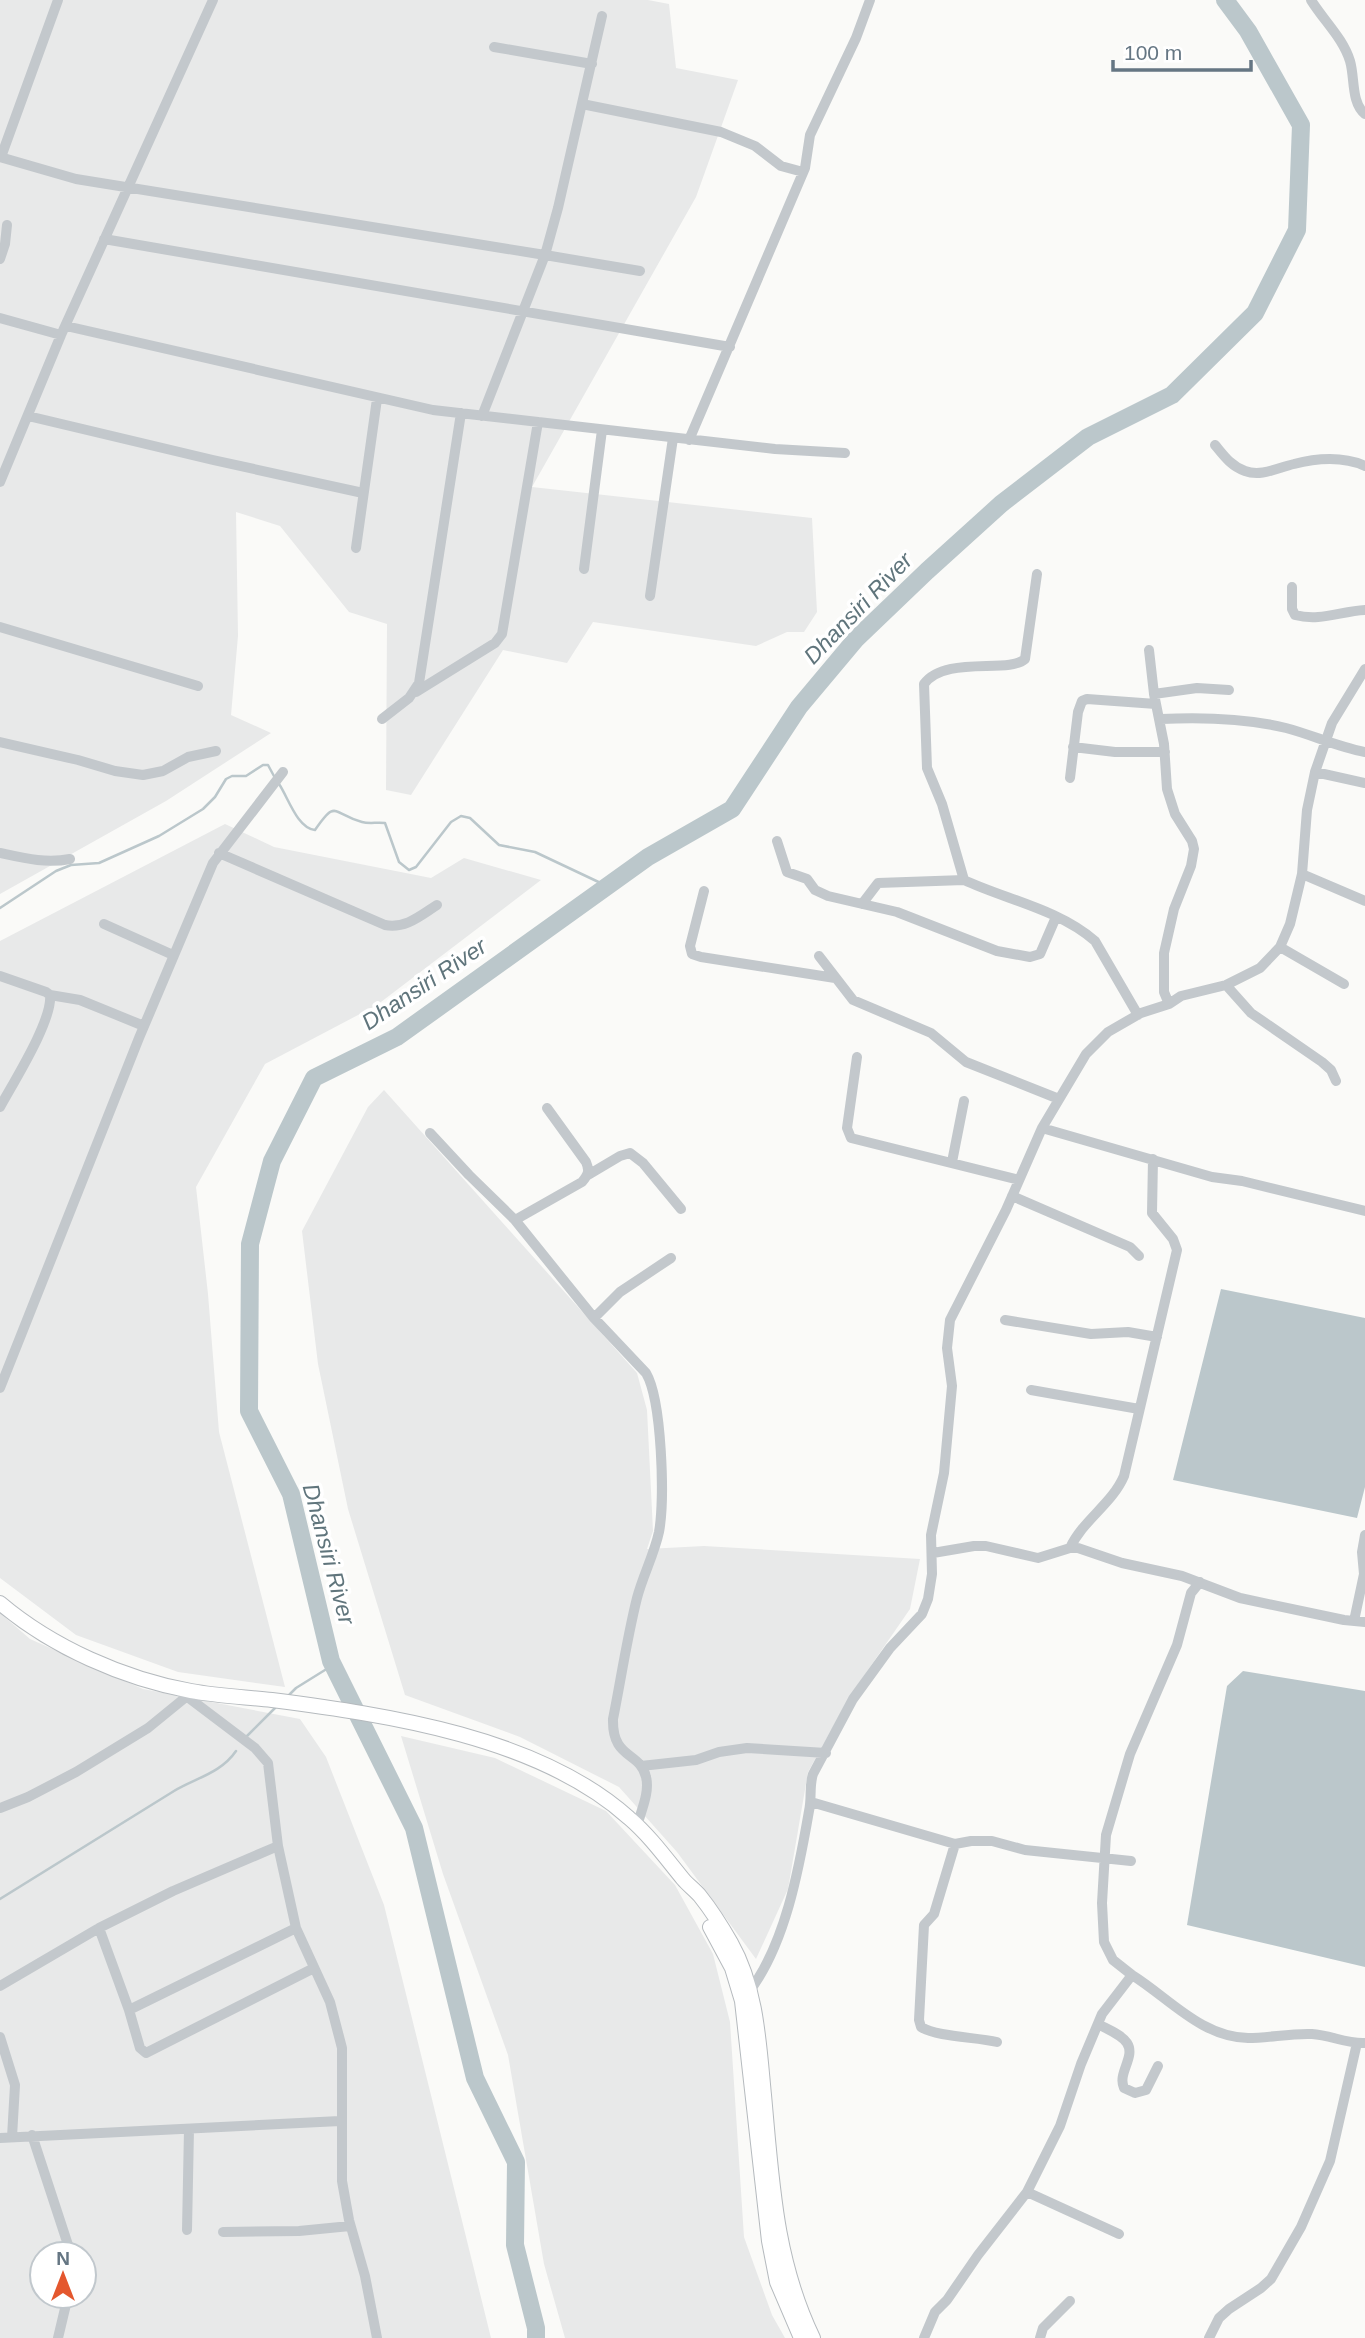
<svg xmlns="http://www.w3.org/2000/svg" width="1365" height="2338" font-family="Helvetica,sans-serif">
<rect width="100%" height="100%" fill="#fafaf8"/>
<path fill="#e8e9e9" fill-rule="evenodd" d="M0,0h648l21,4 7,64 62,12 -42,117 -164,290 280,31 5,94 -13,20h-17l-31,14 -163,-24 -26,41 -64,-13 -92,145 -25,-5 1,-166 -38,-12 -69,-86 -44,-14 2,124 -7,79 40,18 -105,68 -166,93z
M225,824l49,23 157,31 33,-20 77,22 -164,125 -112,59 -69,123 12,107 11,138 66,255 -107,-15 -102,-37 -76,-57v-637z
M384,1090l253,283 10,37 6,121 -6,18 57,-3 216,13 -10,50 -60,87 -42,76 -20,117 -32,70 -79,-107 -58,-65 -99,-50 -115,-42 -57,-186 -30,-145 -16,-133 66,-124z
M0,1613l30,26 113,50 157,30 26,38 58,148 107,433h-491zM42,2254h42v42h-42z
M401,1736l94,22 111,53 69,74 38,69 17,68 14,215 28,78 13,23h-220l-21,-74 -36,-209 -65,-181z"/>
<path fill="#bbc7cb" d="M1221,1289l144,29v169l-8,31 -184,-38z
M1243,1671l122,20v276l-178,-42 40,-239z"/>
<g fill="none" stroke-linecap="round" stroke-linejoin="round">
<path stroke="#bbc7cb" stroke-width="2.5" d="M279,784c9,13 18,44 36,46 22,-32 17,-16 47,-8 7,2 15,0 23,1l14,39 10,8 7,-3 35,-45 10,-6 9,2 29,27 36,7 72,34
M0,908l56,-37 15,-6 28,-2 60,-27 44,-27 12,-12 11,-18 6,-3h14l17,-11h5l7,13
M286,1698l10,-10 37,-23
M246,1737l30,-30
M0,1899c58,-36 116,-72 174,-108 22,-13 47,-18 62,-40"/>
<path stroke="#bbc7cb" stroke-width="18" d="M536,2338v-10l-21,-83 1,-83 -41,-84 -61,-250 -83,-167 -40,-167 -42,-83 1,-167 22,-83 42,-83 83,-41 251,-180 84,-48 67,-102 57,-68 71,-68 74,-67 87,-67 84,-42 83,-82 42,-83 4,-105 -53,-94 -23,-31"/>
<defs>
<path id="major" d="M0,1603c52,44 124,76 191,88 27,5 54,6 81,9 116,15 267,37 357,118 21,18 36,39 54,61 5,6 12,11 17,17 12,15 22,31 31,47 26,46 28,101 33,152 8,86 11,164 49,243
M710,1927l22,41 10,33 27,240 8,41 24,56"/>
</defs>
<use href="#major" stroke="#b5babe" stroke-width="16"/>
<path stroke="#c3c8cc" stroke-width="10" d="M1311,0c13,21 32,38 39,61 5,17 1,42 15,53
M602,16l-44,192 -13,47 95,16
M494,47l98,17
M582,104l139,28 34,14 26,20 22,6
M0,157l76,22 469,76 -63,161
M1,157l57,-157
M104,239l626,108
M0,259l5,-15 2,-19
M0,318l61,17
M66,326l367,84 342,39 70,4
M28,416l185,44 150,33
M689,440l116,-272 5,-33 46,-97 14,-38
M1215,445c9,11 16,21 30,26 16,6 32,-3 49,-7 22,-6 50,-8 71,2
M0,482l61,-147 152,-335
M356,548l21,-149
M584,569l18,-139
M1037,574l-12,85c-16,15 -80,-4 -101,25l3,84 15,36 22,76c43,20 94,29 131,61l43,74
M1292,587v22l3,6c25,7 46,-4 70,-5
M650,596l23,-158
M0,627l198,59
M1149,650l5,44 10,50 3,45 8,25 17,27 2,8 -3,17 -17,43 -10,44v39l5,12
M416,692l79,-49 7,-9 36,-212
M1154,694l43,-6 32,2
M382,719l27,-21 10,-15 42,-270
M1161,719c42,-2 84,-1 125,9 27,7 51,19 79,24
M0,742l78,18 37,11 28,4 20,-4 25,-14 28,-6
M1073,747l42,5h50
M1315,772l50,11
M1070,778l8,-66 4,-11 5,-2 69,5
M777,841l10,31 20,7 8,11 13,6 69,16 100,39 33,6 10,-3 16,-37
M0,853c23,5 46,11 70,6
M219,853l166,72c21,4 36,-10 52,-20
M1302,874l63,27
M704,891l-14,55 2,8 9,3 134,21
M862,904l16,-21 86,-3
M104,924l69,31
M1280,947l64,37
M819,956l34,44 78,33 35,29 93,37
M0,976l46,16 4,3c3,25 -37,88 -50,112
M1226,985l25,28 71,49 9,8 5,11
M50,995l30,5 64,26
M857,1057l-10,71 4,10 168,42
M1042,1128l170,49 30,4 123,30
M430,1133l39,42 46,45 79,98 52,55c16,27 19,127 13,159 -5,23 -16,43 -22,66 -10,40 -16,81 -24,121 -1,41 27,32 33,58 4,15 -5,34 -9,49
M952,1162l12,-61
M588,1175l32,-19 10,-3 13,10 38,46
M1012,1196l118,51 9,9
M515,1220l67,-38c6,-7 8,-11 4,-20l-39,-54
M594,1318l26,-26 51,-34
M1005,1320l86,14 37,-2 29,5
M0,1388l139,-350 74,-175 70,-91
M1031,1390l108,19
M1070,1548c13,-28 42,-44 54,-72l53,-226 -4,-11 -21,-26 1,-54
M933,1553l41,-7h12l52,12 32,-10h8l44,15 60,13 58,22 104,22 21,2
M1354,1621l10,-47 -2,-22 3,-17
M177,1689l78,59 13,15 10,83 18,82 34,74 12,46v133l7,39 16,56 12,62
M641,1766l55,-6 23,-8 28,-4 79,5
M811,1802l144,42 16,-3h21l33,9 106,11
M0,1808l28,-11 48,-25 72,-44 38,-31
M955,1844l-21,70 -10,11 -5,95 2,7c16,10 55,10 76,15
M99,1928l30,82 11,38 6,5 168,-85
M1132,1975l-19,-15 -9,-18 -2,-39 4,-68 24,-81 47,-109 14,-52 9,-11
M0,1986l99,-58 74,-37 105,-45
M748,1993c37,-47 51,-124 61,-182 3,-13 0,-25 4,-37l40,-75 37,-51 32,-34 6,-15 4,-25 -1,-39 13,-62 8,-87 -5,-38 3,-28 56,-110 36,-82 44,-74 22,-22 33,-19 28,-9 12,-8 45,-11 34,-17 20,-21 10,-23 12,-50 5,-64 8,-38 17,-49 33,-54
M129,2010l167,-82
M1098,2024c9,5 24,11 29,19 9,14 -10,30 -3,45l11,5 11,-3 12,-24
M0,2037l15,48 -3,52
M32,2135l39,119
M0,2138l340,-17
M1027,2192l92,42
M187,2230l2,-101
M223,2232l76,-1 51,-5
M58,2338l10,-42
M924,2338l11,-26 12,-12 31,-45 49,-63 33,-66 21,-62 21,-50 30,-39c37,23 69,62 116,63 21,0 43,-5 64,-4 18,1 35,10 53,9
M1040,2338l3,-10 27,-27
M1209,2338l10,-20 10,-9 32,-21 10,-9 30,-52 29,-66 27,-118"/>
<use href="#major" stroke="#fff" stroke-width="14"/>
</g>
<g text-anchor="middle" stroke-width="7" stroke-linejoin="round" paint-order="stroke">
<g font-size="23" font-style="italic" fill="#60757c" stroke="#fff">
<text transform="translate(858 608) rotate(-46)" y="8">Dhansiri River</text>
<text transform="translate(424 984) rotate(-34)" y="8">Dhansiri River</text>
<text transform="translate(329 1554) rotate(75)" y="8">Dhansiri River</text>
</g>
</g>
<g transform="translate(63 2275)"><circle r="33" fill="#ffffff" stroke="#c1c8cd" stroke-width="2"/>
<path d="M0-5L12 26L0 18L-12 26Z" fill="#e4572e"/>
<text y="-10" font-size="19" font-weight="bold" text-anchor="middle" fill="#657683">N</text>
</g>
<path d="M1113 60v10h138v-10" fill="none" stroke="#657683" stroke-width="3.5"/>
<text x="1124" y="60" font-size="21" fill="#657683" stroke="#ffffff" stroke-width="5" paint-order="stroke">100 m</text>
</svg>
